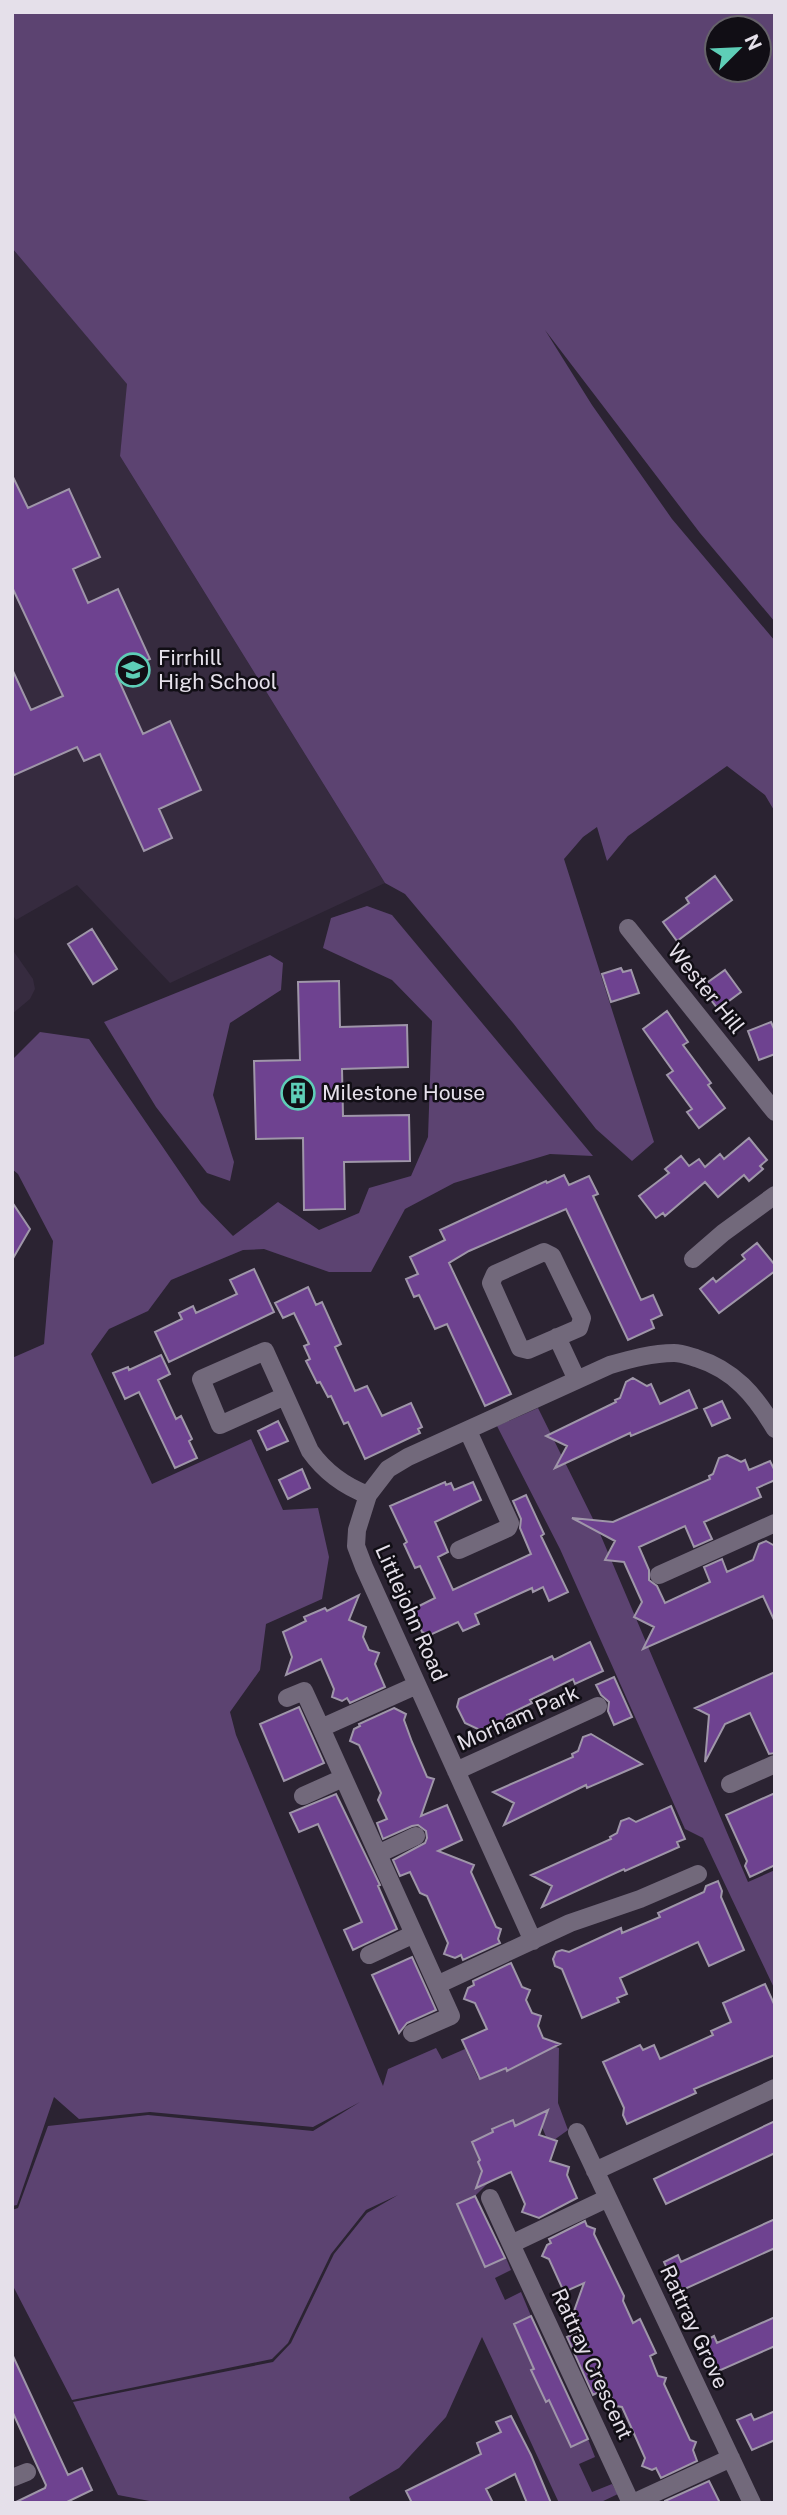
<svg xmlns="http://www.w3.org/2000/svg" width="787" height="2515" font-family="'Public Sans',sans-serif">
<rect width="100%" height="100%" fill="#2b2332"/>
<path fill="#362b3f" d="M12,248l116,136 -8,72 265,427 -215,100 -93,-98 -61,35 -4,-6z
M12,949l21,30 2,10 -5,10 -18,15z"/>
<path fill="#5c4371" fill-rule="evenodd" d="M12,12h763v610l-75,-89 -155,-203 47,75 80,114 103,122v171l-10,-17 -38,-29 -99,70 -21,25 -10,-34 -14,10 -19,22 90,283 -22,19 -36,-32 -83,-106 -108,-129 -20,-11 -265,-427 7,-72 -115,-136zM717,28h42v42h-42z
M367,906l25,9 201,241 -43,-2 -96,29 -49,26 -34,63h-42l-65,-23 -21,1 -72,30 -23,31 -39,18 -18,25 61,130 99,-45 32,71 35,-2 11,49 -7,42 -56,25 -6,46 -30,42 6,23 147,351 5,-17 48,-21 6,11 23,-10 13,29 27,-12 3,5 20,-10 -1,-5 23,-11 9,3 -1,55 10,27 -14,10 -7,-1 -5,-12 2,-5 -3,-4 -5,-2 -19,13 -5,-9 -20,9 2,6 -16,27 4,9 -2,5 2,5 6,2 -13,13 -18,8 28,63 21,-9 5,12 -16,8 10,22 16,-8 10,24 -17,9 20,43 -3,2 16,31 2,-1 22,47 17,-8 7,18 -16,7 13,28 20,-8 6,10 -19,9h-40l-77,-166 -36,80 -47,51 -50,29 2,6h-191l-42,-8 -45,-93 200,-40 18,-19 43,-89 33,-41 31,-18 -32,15 -35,44 -43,89 -16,16 -200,41 -60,-116v-74l6,-2 30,-82 100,-11 165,16 47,-29 -47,25 -163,-15 -71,7 -25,-22 -37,108 -5,1v-848l32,-14 9,-103 -35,-67 -6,-5v-109l28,-28 49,7 112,164 32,33 45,-34 41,28 40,-17 10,-25 42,-12 17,-39 4,-116 -40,-41 -69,-32 8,-30z
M270,955l13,8 -2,27 -51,33 -17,72 21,67 -4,19 -23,-8 -51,-66 -52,-85z
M538,1408l60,121 150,353 27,-12v120l-72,-152 -18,-9 -125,-280 -63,-123z"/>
<path fill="#6e4290" stroke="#9f96a9" stroke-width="2" d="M12,475l16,33 41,-19 31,68 -27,12 15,34 30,-14 32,70 -34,15 27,60 27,-13 31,69 -42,19 13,29 -28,13 -44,-97 -16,7 -7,-14 -65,29v-107l19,41 32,-14 -51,-109z
M715,876l17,24 -55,41 -14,-19 26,-19 -3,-5z
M92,929l25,40 -24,15 -25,-40z
M621,968l2,4 8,-2 8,23 -28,9 -9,-28z
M725,970l16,22 -23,17 -17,-22z
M339,981l1,46 67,-2 1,42 -66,2 1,47 66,-1 1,46 -66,1 1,47 -41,1 -1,-72 -47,1 -2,-78 46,-1 -2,-78z
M667,1011l21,31 -5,3 28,38 -3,2 17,23 -26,20 -12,-16 5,-3 -25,-34 6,-4 -30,-42z
M771,1022l4,9v23l-16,6 -11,-29z
M749,1138l18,22 -7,6 3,3 -14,12 -5,-6 -26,22 -13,-15 -40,34 -2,-3 -7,5 -17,-22 30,-23 -4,-4 16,-13 8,10 10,-7 6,8 15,-13 4,5z
M564,1175l5,10 20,-9 9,18 -5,2 48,104 12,-5 9,20 -11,5 3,8 -26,12 -62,-131 -97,42 -20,12 62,131 -26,12 -38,-82 -12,5 -16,-34 -5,2 -8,-18 12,-5 -8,-17 35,-17 -5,-10 106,-49 1,2z
M12,1202l18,27 -18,31z
M757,1243l18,22v6l-56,42 -19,-24 13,-11 3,4 29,-23 -3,-4z
M254,1269l20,43 -105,50 -14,-30 27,-13 -3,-6 14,-7 3,7 41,-19 -7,-14z
M308,1287l8,18 6,-3 19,42 -6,3 20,44 12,-5 15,30 29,-13 11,24 -4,2 2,4 -55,26 -17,-37 -4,2 -13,-28 -3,1 -8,-15 -3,1 -11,-22 4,-2 -6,-13 5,-2 -15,-31 -11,5 -8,-15z
M161,1355l9,19 -12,6 18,39 5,-3 11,23 -3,2 8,17 -22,10 -36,-76 -14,7 -12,-26 15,-6 1,3z
M633,1378l14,8 4,-2 9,20 29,-14 8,18 -66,28 -1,-3 -75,35 12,-22 -21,-10 70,-34 -1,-2 5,-2 6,-16z
M722,1401l8,17 -18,8 -8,-17z
M278,1421l10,20 -21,9 -9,-19z
M727,1455l14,7 4,-2 4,10 21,-9 5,10v9l-18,8 4,9 -57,25 8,17 -18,8 -9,-21 -46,21 10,23v10l8,6 8,17 45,-21 -6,-15 18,-8 5,13 26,-12 6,-16 7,-3 9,5v76l-12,-26 -120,53 11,-22 -20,-10 8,-15 -18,-40 -19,-2 10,-19 -43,-23 41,4 97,-43 -1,-3 4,-2 6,-16z
M302,1469l8,19 -22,11 -9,-19z
M445,1482l1,3 5,-2 3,7 19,-8 8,18 -46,22 13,30 -10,5 15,33 78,-36 -11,-26 1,-9 -8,-18 13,-6 18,39 -3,2 27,56 -19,9 -6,-14 -10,5 -1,-4 -57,26 4,10 -16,7 -5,-9 -28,13 -8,-3 -7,-17 2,-8 18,-9 -15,-32 -5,2 -11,-24 3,-2 -17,-36z
M359,1595l-10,25 17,7 -3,10 6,13 10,3 -4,11 10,23 -35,16 -3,-5 -5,3 -10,-4 2,-8 -13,-30 -35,16 6,-18 -9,-25 23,-11 -2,-4 21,-9 2,3z
M590,1642l13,29 -28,13 -2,-5 -43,21 2,3 -25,12 2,4 -27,12 -17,-8 -8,-16 2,-8 93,-43 2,4z
M775,1672v81l-6,1 -19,-41 -25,11 -20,38 4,-47 -14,-7z
M614,1677l18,40 -18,8 -6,-14 1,-9 -8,-7 -5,-10z
M299,1707l25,56 -40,18 -24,-57z
M394,1708l12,6 -2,6 8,22 15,35 7,2 -13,37 26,-11 15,35 -24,11 36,14 -3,7 25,55 5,2 -3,10 2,4 -37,17 -2,-5 -6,3 -11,-4 4,-11 -21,-47 -7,-3 -10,-21 -10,4 -7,-16 32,-17 2,-5 -1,-7 -8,-6 -6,1 -29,13 -6,-16 10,-4 -9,-19 3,-7 -22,-48 -9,-4 4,-12 6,-3 -1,-2z
M591,1734l51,30 -55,24 -1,-3 -82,40 10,-22 -21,-11 80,-35 -1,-3 6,-3 5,-14z
M775,1793v72l-25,12 -5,-11 2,-5 -21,-46z
M336,1794l44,91 -2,1 19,43 -44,21 -9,-20 18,-8 -44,-98 -19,8 -9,-19z
M671,1806l14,33 -8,3 2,5 -54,24 -1,-2 -82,38 10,-21 -21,-11 80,-36 -1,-2 7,-4 4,-12 8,-3 7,4z
M718,1881l4,10 -1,6 23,53 -35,16 -11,-24 -78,36 7,16 -10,4 2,4 -37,16 -20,-49 -7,-3 -2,-7 3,-7 6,-2 7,2 52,-24 1,5 38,-16 -2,-4 46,-21 2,-6z
M412,1957l24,53 -29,13 -8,10 -27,-58z
M511,1963l11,24 8,3 -4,10 6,13 9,3 -3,10 5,12 17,6 -53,27 -1,-3 -26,11 -18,-39 25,-11 -12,-26 -11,-4 4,-11 6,-3 -1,-4z
M765,1984l10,22v49l-81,34 2,4 -69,31 -4,-9 1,-7 -21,-46 37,-17 3,5 11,-5 6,14 53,-24 -2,-4 20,-9 -8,-19z
M548,2110l-9,25 18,6 -7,20 19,6 -2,8 10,23 -38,20 -17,-6 3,-8 -14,-32 -35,16 6,-17 -4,-9 2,-2 -8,-18 21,-10 -1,-3 21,-9 2,6z
M775,2121v32l-109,51 -12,-25z
M475,2196l30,62 -20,9 -28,-63z
M775,2219v29l-97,44 -14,-30 14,-7 3,7z
M585,2221l2,5 8,3 -1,5 30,62 -1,5 10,22 7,-4 16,34 -6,3 8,20 8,2 -2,6 26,56 6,2 -3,8 4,11 -36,17 -5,-10 -4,2 -10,-4 3,-8 -23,-51 -6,-1 -9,-18 -14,7 -26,-58 13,-6 -7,-17 11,-31 -20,9 -15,-33 -7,-3 5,-11 4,-2 -2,-4z
M531,2316l57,123 -17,8 -22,-47 -3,2 -15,-32 3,-1 -20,-45z
M775,2317v29l-61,27 -13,-30 13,-7 3,7z
M12,2354l56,121 14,-7 10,22 -27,13h-51l31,-15 1,-3 -34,-74z
M775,2411v29l-23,10 -15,-30 14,-6 3,6z
M511,2416l20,39 20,48h-24l-12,-29 -29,15 7,14h-81l-6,-12 75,-37 -4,-11 24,-11 -5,-10z
M709,2481l11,22h-55v-2z"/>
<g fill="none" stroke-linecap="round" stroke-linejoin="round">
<path stroke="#72697b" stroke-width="18" d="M628,928l147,184
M544,1252l8,4 30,62 -3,10 -51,22 -8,-2 -29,-65 4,-9z
M693,1259l30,-26 52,-38
M557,1337l20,43
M285,1396l-65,29 -19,-46 64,-28 45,100c15,21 34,35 58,44
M459,1550l49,-22 2,-5 -42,-92
M659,1575l116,-52
M417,1685l-96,43 116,257 133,-62 70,-24 58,-25
M287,1698l17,-7 17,37
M456,1771l142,-65
M730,1784l45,-20
M303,1796l40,-18
M378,1854l38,-18
M533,1941l-169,-374 -8,-21 1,-16 11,-35 20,-26 20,-12 202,-92c21,-6 42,-12 64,-12 8,0 15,3 22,5 38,12 59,37 79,71
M369,1955l45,-21
M412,2033l39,-17 -14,-31
M577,2132l175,371
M595,2171l180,-83
M490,2198l21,46
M608,2198l-97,46 120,259
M12,2478l15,-6
M633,2503l98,-45"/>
</g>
<defs>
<symbol id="school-ring" viewBox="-11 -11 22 22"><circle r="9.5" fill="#110e15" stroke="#5eceb7" stroke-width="1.5"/><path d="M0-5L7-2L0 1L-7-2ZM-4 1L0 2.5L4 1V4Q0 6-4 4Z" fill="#5eceb7"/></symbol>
<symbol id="building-ring" viewBox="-11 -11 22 22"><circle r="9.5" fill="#110e15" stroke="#5eceb7" stroke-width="1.5"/><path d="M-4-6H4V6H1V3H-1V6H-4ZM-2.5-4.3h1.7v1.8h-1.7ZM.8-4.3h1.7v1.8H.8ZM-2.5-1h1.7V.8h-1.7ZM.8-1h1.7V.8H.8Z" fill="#5eceb7"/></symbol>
</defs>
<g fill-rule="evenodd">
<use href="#school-ring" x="114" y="651" width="38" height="38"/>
<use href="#building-ring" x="279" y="1074" width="38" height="38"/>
</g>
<g text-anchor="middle" stroke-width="5" stroke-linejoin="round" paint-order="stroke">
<g font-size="21" fill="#e5e0ea" stroke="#110e15" text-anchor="start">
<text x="158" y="665">Firrhill<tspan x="158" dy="24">High School</tspan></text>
<text x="322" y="1100">Milestone House</text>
</g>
<g font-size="21" fill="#e5e0ea" stroke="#110e15">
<text transform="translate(706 989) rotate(51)" y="7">Wester Hill</text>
<text transform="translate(411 1613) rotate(66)" y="7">Littlejohn Road</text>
<text transform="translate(518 1718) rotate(-24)" y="7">Morham Park</text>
<text transform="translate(694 2327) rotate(65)" y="7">Rattray Grove</text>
<text transform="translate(592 2364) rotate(65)" y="7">Rattray Crescent</text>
</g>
</g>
<rect width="787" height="2515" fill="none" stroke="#e5e0ea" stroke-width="28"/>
<g transform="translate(738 49) rotate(66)"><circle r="33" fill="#110e15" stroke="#66626a" stroke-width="2"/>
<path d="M0-5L12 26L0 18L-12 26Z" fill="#5eceb7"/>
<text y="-10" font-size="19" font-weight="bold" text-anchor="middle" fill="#e5e0ea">N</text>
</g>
</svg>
